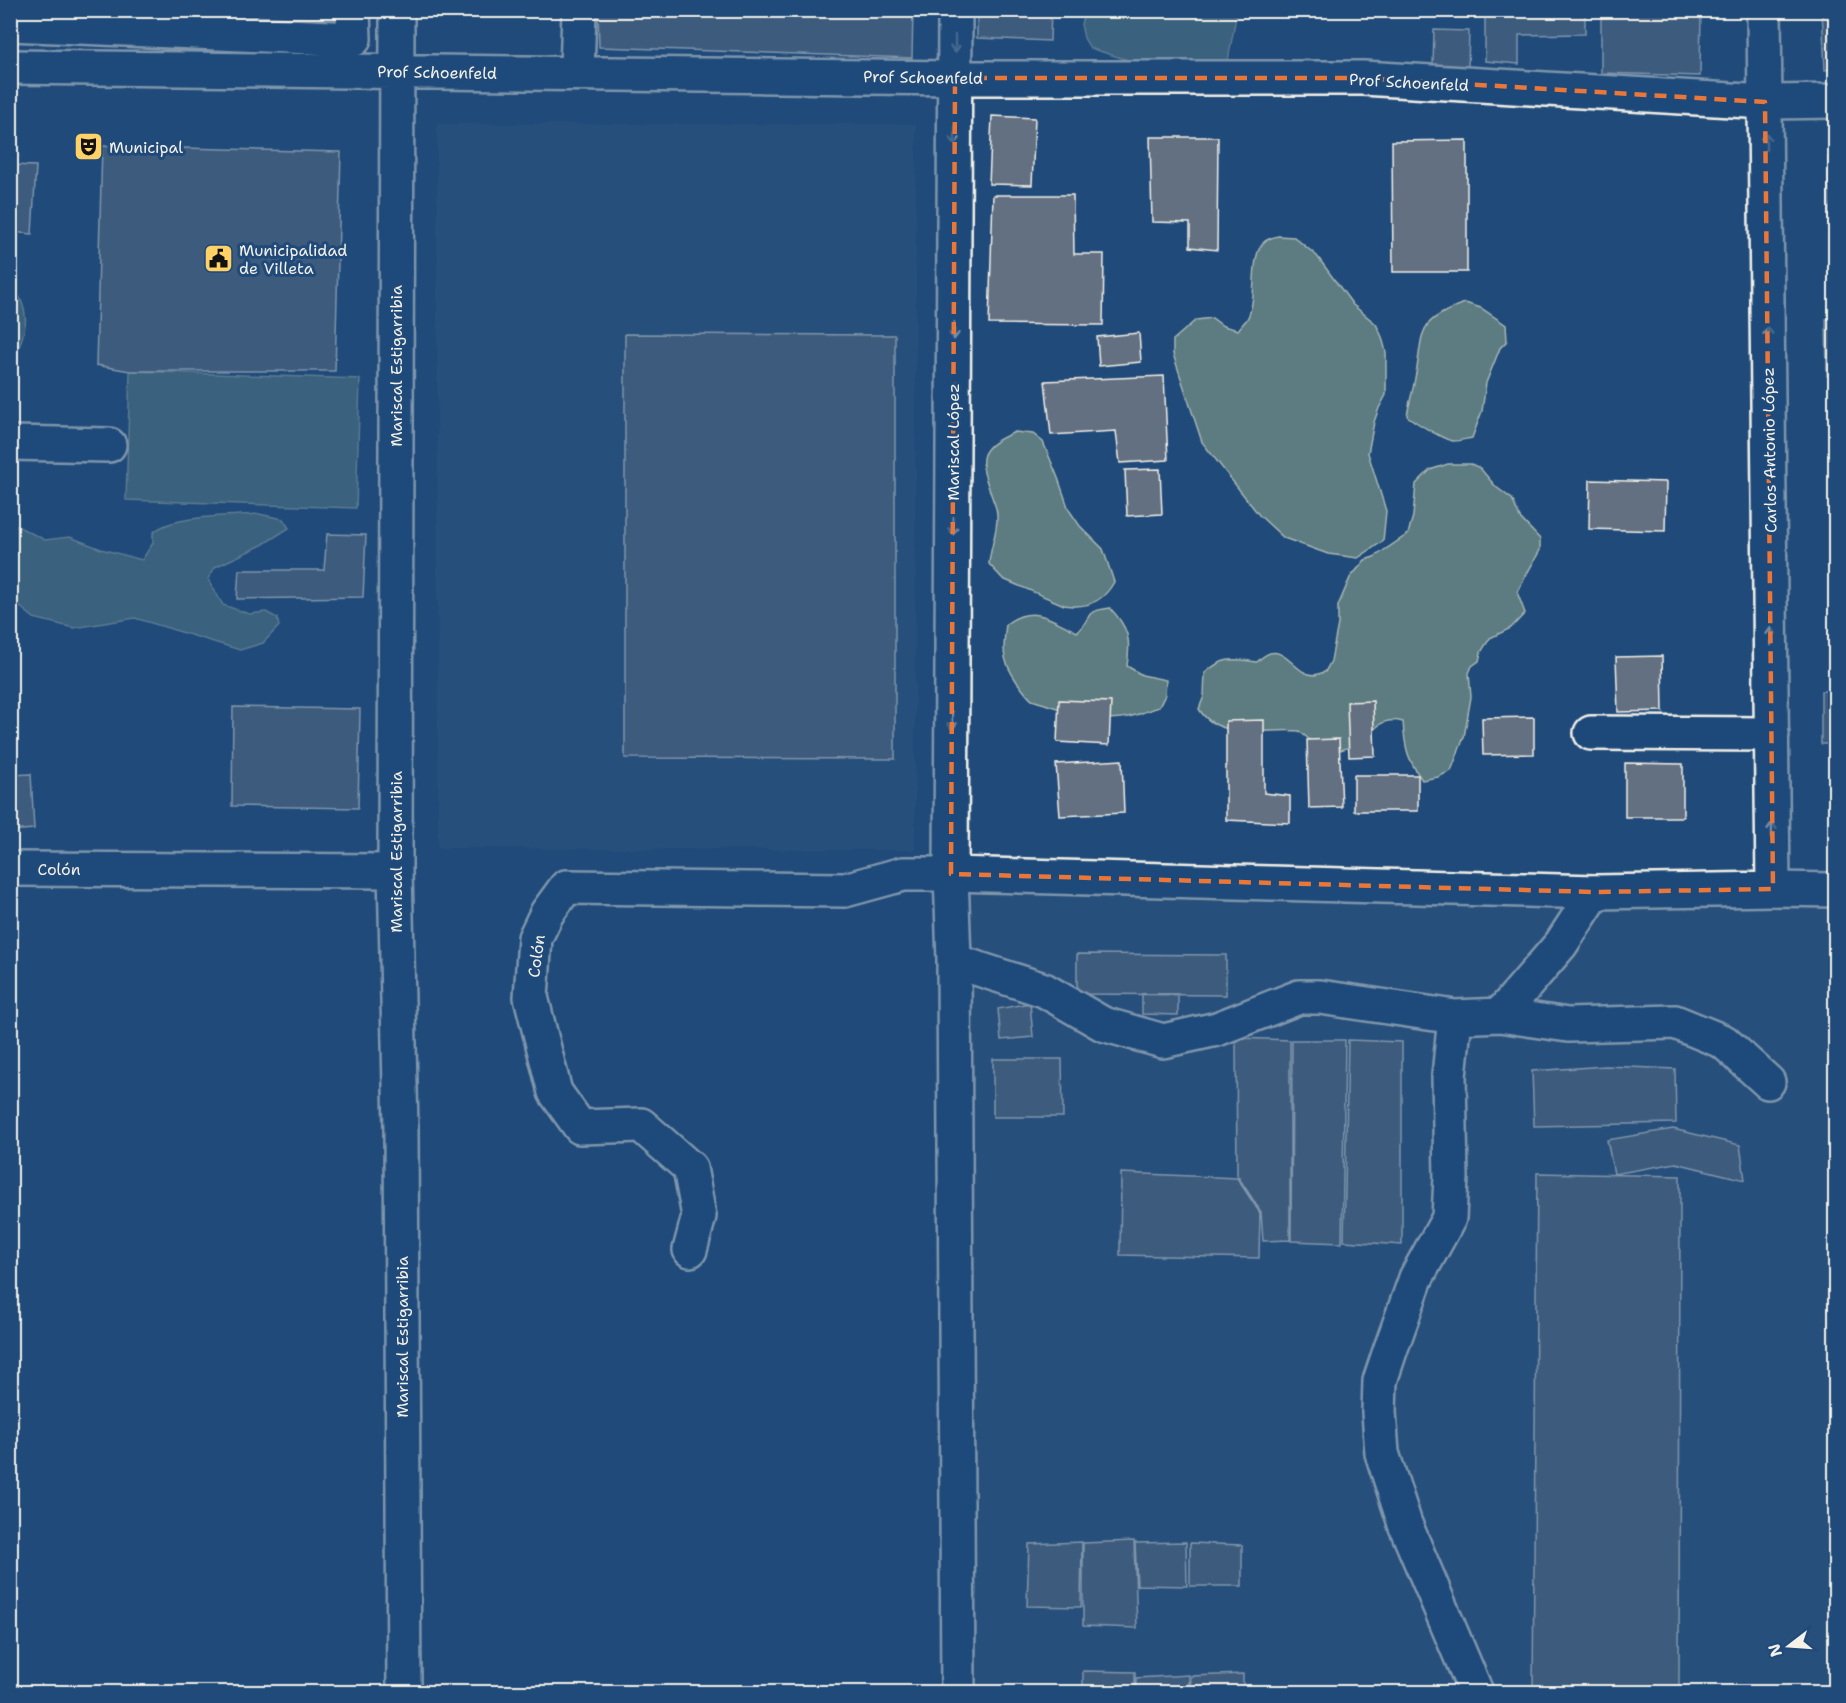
<svg xmlns="http://www.w3.org/2000/svg" width="1846" height="1703" font-family="'Shantell Sans',sans-serif">
<rect width="100%" height="100%" fill="#1f4a7a"/>
<filter id="ink" filterUnits="userSpaceOnUse"><feTurbulence type="fractalNoise" baseFrequency=".0167" numOctaves="2"/><feDisplacementMap in="SourceGraphic" scale="12" xChannelSelector="R" yChannelSelector="G"/><feConvolveMatrix kernelMatrix="1 2 1 2 8 2 1 2 1" color-interpolation-filters="sRGB"/></filter>
<g filter="url(#ink)">
<path fill="#33557c" d="M437,124h479l-1,726 -477,-2z
M953,876l882,22v794h-876z"/>
<path fill="#5c7c81" stroke="#a8b6b4" stroke-width="1.5" d="M1159,10l78,1 -10,55 -84,4 -12,-9 -41,-13 -6,-10 -3,-14 4,-13h39l3,2z
M1278,236l16,1 23,19 36,49 23,19 6,13 4,15v43l-7,13 -5,14 -6,31 18,58 -3,30 -25,17 -30,-4 -44,-16 -25,-23 -57,-73 -29,-88v-14l23,-20 16,-2 11,8 15,4c3,-4 6,-7 9,-11 12,-21 1,-64 18,-78 3,-2 9,-4 13,-5z
M10,287l4,1c18,26 12,42 1,70l-4,2z
M1465,303l16,5 25,17 1,16 -7,7 -14,35 -4,28 -10,27c-6,1 -13,3 -19,3 -9,-1 -38,-19 -46,-25 2,-13 6,-25 8,-38 10,-47 -2,-55 50,-75z
M130,371l230,8 -4,129 -230,-8z
M1015,432l18,2 10,8 15,36 11,32 11,16 23,23 11,33c-11,20 -27,27 -50,23l-61,-26 -14,-15c1,-17 9,-32 8,-49 0,-7 -3,-12 -5,-18 -13,-37 -18,-48 23,-65z
M1448,464h23l9,4 16,19 16,12 8,19 20,21v11l-23,42 8,21 -14,15 -21,10 -9,14 -2,9 -7,5 -3,7 2,24 -7,40 -13,34 -13,6 -16,3c-15,-22 -17,-32 -19,-58 -27,-7 -28,13 -48,23 -9,4 -19,6 -28,9l-28,-23c-31,-3 -80,11 -100,-22l5,-13 1,-23c19,-17 28,-14 52,-11 26,-28 35,14 58,13 3,-1 6,-2 10,-3l6,-11 7,-37v-18l12,-28 15,-18 9,-3 34,-23 5,-18 3,-32 14,-14z
M259,514l24,5 6,9 -27,17 -47,22 -7,12 15,26 26,9 17,-2 11,6 2,8 -16,17 -23,7 -105,-32 -61,10 -40,-10 -15,-12 -8,-1v-82l34,17 25,-3 31,12 41,11 11,-17v-10c16,-18 81,-17 106,-19z
M1110,608c19,20 21,32 17,58l15,9 24,5 -1,15 -6,12c-11,3 -21,8 -31,10 -32,7 -66,-8 -96,-17 -6,-5 -10,-12 -15,-18 -16,-24 -14,-31 -11,-58 27,-20 45,-5 71,8 18,-16 3,-20 33,-24z"/>
<path fill="#636f82" stroke="#f4f1e8" stroke-width="1.5" d="M598,10h315l-1,48 -313,-11z
M977,10h74l-1,31 -73,-3z
M1485,10h100v24l-66,1v29l-34,-3z
M1601,10h100l-1,66 -99,-3z
M1822,10h14v59l-11,1z
M1434,30l35,1 -1,36 -35,-2z
M992,116l43,2 -3,67 -43,-1z
M1150,137h68l-1,113 -27,-3v-24l-38,-1z
M1467,140v132h-74l-1,-131z
M102,146l239,6 -6,219h-205l-34,-6z
M1828,157h8v60h-7z
M10,165l26,1 -4,68 -22,-2z
M993,195h80l1,59h30l-1,71 -114,-1z
M1826,319h10v57h-9z
M1139,333l2,29 -42,4 -2,-29z
M625,334l270,1v424l-270,-1z
M1164,376l4,84 -48,3 -4,-32 -65,4 -6,-54z
M1160,469l2,45 -35,2 -2,-46z
M1590,480l76,2 -1,49 -76,-2z
M327,534l39,1 -3,62 -126,2 2,-29h85z
M1662,656l1,55 -45,1 -2,-55z
M1821,691h15v53h-15z
M1059,700l52,2 -2,43 -52,-3z
M1373,701l2,55 -26,1 -2,-55z
M233,707l127,2 -2,99 -126,-2z
M1534,717v37l-51,1 -1,-37z
M1264,720v73l26,3v27l-64,-3v-99z
M1339,739l3,68 -33,1 -2,-68z
M1122,760l2,53 -64,3 -4,-52z
M1625,763l58,1v53h-58z
M31,774l3,55 -24,2v-56z
M1354,775h64v36h-64z
M1077,954l149,1v40l-149,-1z
M1142,994h36v21l-36,-1z
M1030,1003l3,34 -32,3 -3,-31z
M1236,1038l54,2v200l-27,1 -2,-29 -24,-37z
M1292,1040h53l-3,203 -51,-2z
M1348,1040l54,2v203l-58,-4z
M993,1059h69l1,58h-70z
M1606,1066l69,3 1,54 -142,3 -2,-55z
M1673,1129l67,16 5,35 -69,-17 -62,11 -7,-34z
M1121,1173l116,5 23,35 -1,45 -139,-3z
M1537,1173l143,3 -1,516h-146z
M1134,1541l3,87 -54,-2v-83z
M1082,1542l-1,65 -54,-1 2,-62z
M1186,1542l1,44 -50,-1 -2,-42z
M1190,1543l52,2v41h-52z
M1083,1671l52,1v20h-52z
M1243,1674v18h-53l1,-16z
M1189,1675v17h-53v-14z"/>
<g fill="none" stroke-linecap="round" stroke-linejoin="round">
<defs>
<path id="minor" d="M397,10l-2,861 6,258 3,563
M10,24l344,15 -1,-29
M10,67l945,11h408l402,24 71,-1
M577,73l2,-63
M10,443l99,2
M1591,733l181,1
M10,869l385,2
M1773,889l63,1
M954,961l90,29 59,34 60,17 54,-12 82,-32h21l135,20 45,-2 68,10 107,-3 49,20 44,40
M1500,1015l61,-71 34,-52
M1455,1017l-6,59 2,101 -2,41 -33,60 -26,73 -10,30 -1,31 3,41 23,71 71,168
M690,1250l9,-34 -9,-48 -49,-43 -61,2 -25,-35 -24,-95 4,-59 12,-25 19,-26 279,3 58,-16h48l3,87 4,731"/>
<path id="major" d="M955,10l-4,864 644,18 178,-3 -9,-879"/>
</defs>
<use href="#minor" stroke="#f4f1e8" stroke-width="38"/>
<use href="#major" stroke="#f4f1e8" stroke-width="38"/>
<use href="#minor" stroke="#1f4a7a" stroke-width="33"/>
<use href="#major" stroke="#1f4a7a" stroke-width="33"/>
</g>
<defs><path id="oneway-shaft" d="M-6 0H5M1.5-3L5.5 0L1.5 3" fill="none" stroke-width="1.6" stroke-linecap="round" stroke-linejoin="round" transform="scale(1.5)"/></defs>
<g stroke="#748da6">
<use href="#oneway-shaft" transform="translate(955 44) rotate(90)"/>
<use href="#oneway-shaft" transform="translate(955 136) rotate(90)"/>
<use href="#oneway-shaft" transform="translate(1766 141) rotate(-91)"/>
<use href="#oneway-shaft" transform="translate(954 331) rotate(90)"/>
<use href="#oneway-shaft" transform="translate(1768 336) rotate(-91)"/>
<use href="#oneway-shaft" transform="translate(953 526) rotate(90)"/>
<use href="#oneway-shaft" transform="translate(1771 636) rotate(-91)"/>
<use href="#oneway-shaft" transform="translate(952 721) rotate(90)"/>
<use href="#oneway-shaft" transform="translate(1772 831) rotate(-90)"/>
</g>
</g>
<path d="M0 0H1846V1703H0ZM955,78h408l402,24 8,787 -178,3 -644,-18z" fill="#1f4a7a" fill-opacity=".55" fill-rule="evenodd"/>
<path fill="none" stroke="#ea7738" stroke-width="4.5" stroke-dasharray="12 8" stroke-linejoin="round" d="M955,78h408l402,24 8,787 -178,3 -644,-18z"/>
<defs>
<symbol id="theatre-square" viewBox="-11 -11 22 22"><rect x="-9" y="-9" width="18" height="18" rx="4" fill="#ffd166" stroke="#1f4a7a"/><path d="M-5-5.5Q0-4 5-5.5V0Q5 5 0 6Q-5 5-5 0ZM-3.3-2.5H-1v1.5H-3.3ZM1-2.5H3.3v1.5H1ZM-2.8 1Q0 5.5 2.8 1Z" fill="#111"/></symbol>
<symbol id="civic-square" viewBox="-11 -11 22 22"><rect x="-9" y="-9" width="18" height="18" rx="4" fill="#ffd166" stroke="#1f4a7a"/><path d="M-.6-6.5H3V-4.5H.6V-3L4-1V1h2V6H-6V1h2V-1L-.6-3ZM-1.2 2.5V6h2.4V2.5Z" fill="#111"/></symbol>
</defs>
<g fill-rule="evenodd">
<use href="#theatre-square" x="72" y="130" width="33" height="33"/>
<use href="#civic-square" x="202" y="242" width="33" height="33"/>
</g>
<g text-anchor="middle" stroke-width="6" stroke-linejoin="round" paint-order="stroke">
<g font-size="16" fill="#f4f1e8" stroke="#1f4a7a">
<text transform="translate(437 72) rotate(1)" y="6">Prof Schoenfeld</text>
<text transform="translate(923 77) rotate(1)" y="6">Prof Schoenfeld</text>
<text transform="translate(1409 82) rotate(3)" y="6">Prof Schoenfeld</text>
<text transform="translate(396 366) rotate(-90)" y="6">Mariscal Estigarribia</text>
<text transform="translate(953 442) rotate(-90)" y="6">Mariscal López</text>
<text transform="translate(1769 450) rotate(-91)" y="6">Carlos Antonio López</text>
<text transform="translate(396 852) rotate(-90)" y="6">Mariscal Estigarribia</text>
<text x="59" y="875">Colón</text>
<text transform="translate(536 956) rotate(-82)" y="6">Colón</text>
<text transform="translate(402 1337) rotate(-90)" y="6">Mariscal Estigarribia</text>
</g>
<g font-size="16" fill="#f4f1e8" stroke="#1f4a7a" text-anchor="start">
<text x="109" y="153">Municipal</text>
<text x="239" y="256">Municipalidad<tspan x="239" dy="18">de Villeta</tspan></text>
</g>
</g>
<rect width="1846" height="1703" fill="none" stroke="#1f4a7a" stroke-width="36"/>
<rect x="18" y="18" width="1810" height="1667" fill="none" stroke="#f4f1e8" stroke-width="2" filter="url(#ink)"/>
<g transform="translate(1789 1646) rotate(253)" stroke="#1f4a7a" stroke-width="4.5" paint-order="stroke">
<path d="M0-4.5L10 22L0 15L-10 22Z" fill="#f4f1e8"/>
<text y="-9" font-size="16" font-weight="bold" text-anchor="middle" fill="#f4f1e8">N</text>
</g>
</svg>
